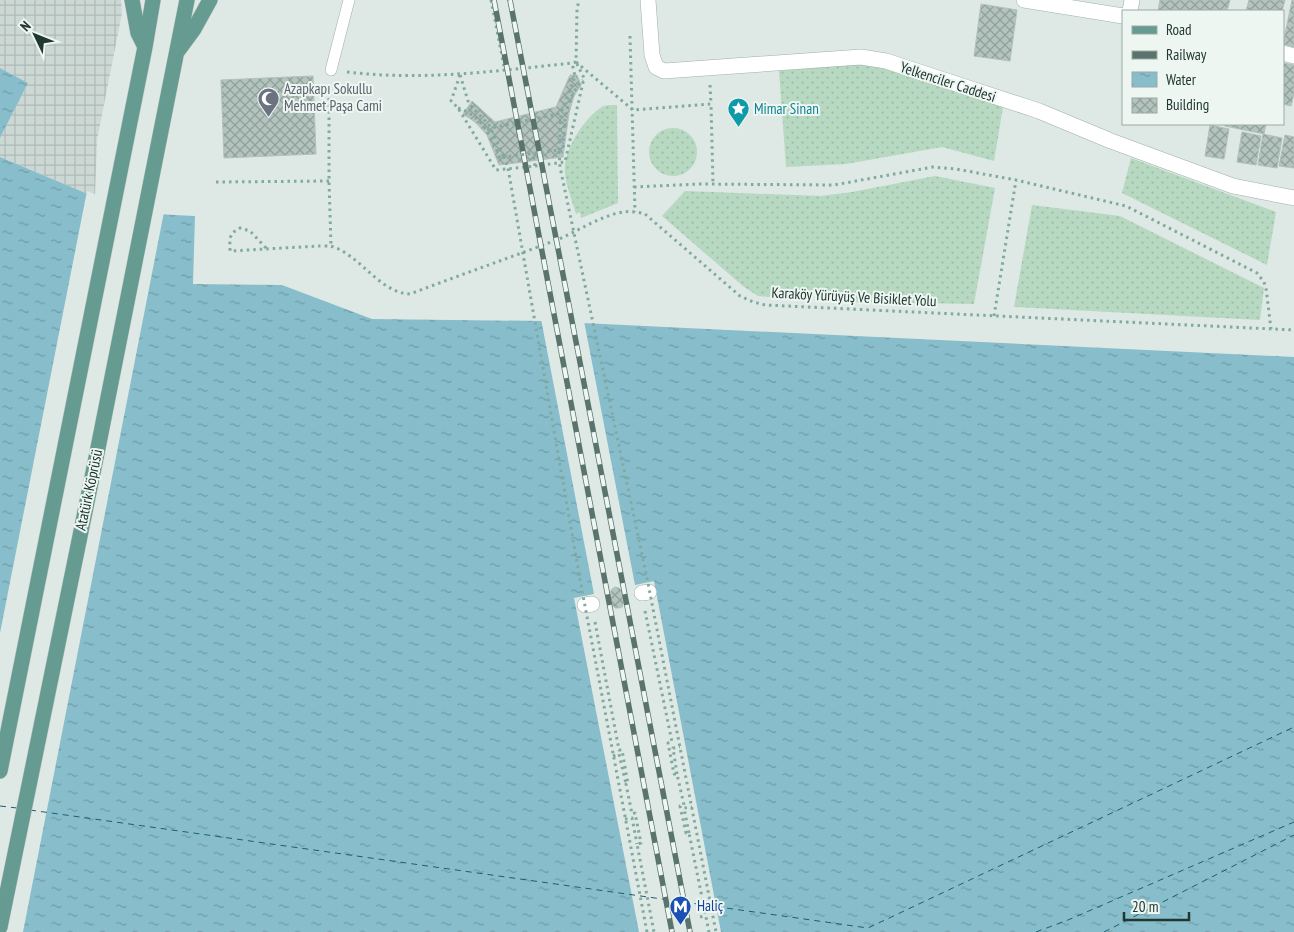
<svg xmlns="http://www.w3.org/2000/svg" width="1294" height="932" font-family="'PT Sans Narrow',sans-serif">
<defs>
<pattern id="industrial-grid" width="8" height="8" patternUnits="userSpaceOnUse" patternTransform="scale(1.25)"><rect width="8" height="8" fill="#ccd8d3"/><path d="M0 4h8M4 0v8" fill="none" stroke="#afbab6"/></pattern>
<pattern id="grass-dots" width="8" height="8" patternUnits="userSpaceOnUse" patternTransform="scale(1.25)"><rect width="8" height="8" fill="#b7d9c2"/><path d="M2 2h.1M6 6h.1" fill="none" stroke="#9dbba7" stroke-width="1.8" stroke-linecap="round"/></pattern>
<pattern id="water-ripples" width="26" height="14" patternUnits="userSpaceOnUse" patternTransform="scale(1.25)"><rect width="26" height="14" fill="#88becb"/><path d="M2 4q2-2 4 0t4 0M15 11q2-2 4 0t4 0" fill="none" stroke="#6f9ba5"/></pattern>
<pattern id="building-cross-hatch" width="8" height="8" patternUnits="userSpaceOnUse" patternTransform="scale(1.25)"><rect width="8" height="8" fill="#b3c3bd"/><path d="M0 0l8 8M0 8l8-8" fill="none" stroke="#919f9a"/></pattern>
</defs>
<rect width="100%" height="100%" fill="#dee8e4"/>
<path fill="url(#industrial-grid)" d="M0,0h121l1,13 -25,127 -2,57 -95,-40v-19l28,-55 -28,-15z"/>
<path fill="url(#grass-dots)" d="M869,61l134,46 -9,54 -52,-14 -96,17 -60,3 -7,-96z
M617,105l1,98 -37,15 -1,-6 -4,2c-4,-14 -13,-36 -11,-49 2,-19 20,-48 37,-58 3,-2 10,-2 15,-2z
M649 152a24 24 0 1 1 48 0a24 24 0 1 1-48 0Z
M1131,158l145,54 -9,53 -145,-72z
M935,176l60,12 -21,116 -119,-2 -4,-7 -65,-3 -4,6 -24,-2 -14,-9 -82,-71 23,-25 135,5 32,-4z
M1032,205l88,11 144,72 -4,32 -246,-13z"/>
<path fill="url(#water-ripples)" d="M0,68l28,15 -28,55z
M0,157l133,56 62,3 -2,68 89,1 90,34 169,2 753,36v575h-1294z"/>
<path fill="#dee8e4" d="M87,191l47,19 30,2 -141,720h-23v-299z
M541,319l43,2 51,264 19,-4 67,351h-82l-65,-334 20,-4z"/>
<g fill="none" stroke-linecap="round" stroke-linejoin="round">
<path stroke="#1f5d6e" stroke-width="1" stroke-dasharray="6 5" stroke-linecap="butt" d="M0,806l17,2
M30,810l838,118 426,-201
M1036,932l32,-12 226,-98
M1104,932l190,-97"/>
</g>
<path fill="url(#building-cross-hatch)" stroke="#b1c1bb" d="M1160,0h70l-3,11h-69z
M1249,0h36l-3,11h-36z
M1292,0h2v47l-11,-3z
M981,4l36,6 -7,51 -36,-5z
M1283,63l11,2v29l-3,12 -8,-2z
M570,75h7l4,10 -7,11 -5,17 -6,44 -64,8 -12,-30 -12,-13 -12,-8 9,-13 23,21 61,-15z
M313,76l3,78 -92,4 -3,-78z
M1225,124h41l-2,10 -39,-8z
M1210,125l19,4 -5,30 -19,-3z
M1242,132l19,4 -5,29 -19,-3z
M1263,134l19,4 -5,30 -19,-3z
M1285,135l9,2v31l-15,-2z
M615,587l4,1 2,2 3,12 -2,5 -3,1h-4l-3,-3 -3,-10 3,-6z"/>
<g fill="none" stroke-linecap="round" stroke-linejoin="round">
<defs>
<path id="lane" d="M331,70l18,-70"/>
<path id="street" d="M648,0l4,55 4,12 8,4 197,-14 25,4 153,50 72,30 122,45 61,12
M1024,0l99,16
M1130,11l2,-11
M1283,53l11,3
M642,593l7,-1
M585,605l7,-1"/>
<path id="primary" d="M132,0l6,33 7,14
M177,52l17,-23 16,-29
M0,771l145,-724 8,-47
M0,927l96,-469 91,-458"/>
</defs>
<use href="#lane" stroke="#a1afab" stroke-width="12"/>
<use href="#street" stroke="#a1afab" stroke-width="16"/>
<use href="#primary" stroke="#bcc3c2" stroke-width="16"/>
<path stroke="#80aa9f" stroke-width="3" stroke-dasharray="2.5 4" stroke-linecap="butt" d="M491,0l14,71
M630,36l5,176
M576,62l57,48 78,-6 2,80
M347,72c76,9 149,-1 225,-9l4,-1 1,-53 2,-9
M460,75l-9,26 7,7 38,62 39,-4 -2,-12
M460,75l9,29 20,21 15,32
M329,85v96l2,65
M710,85l1,19
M458,108c24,8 33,28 42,50l4,-1
M487,129l75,-16
M559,150l2,-37 14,-37 -3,-13
M559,150h4c1,-26 1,-50 20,-70
M535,166l30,-4 19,-84 -7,-14
M216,182l113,-1
M634,187l66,-3 134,1 99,-18 23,2 60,11 110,26 131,67 7,9 2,6 5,41
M266,248l-16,-17 -10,-3c-12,6 -10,11 -10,23l89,-5c3,0 8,0 11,0 29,7 49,47 80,48 50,-19 99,-36 149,-55 21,-9 41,-23 64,-27 7,-1 15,0 22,2l95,82 13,6 12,3 529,25
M994,316l22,-136
M645,611l27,131 -4,1 6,31h3l7,31 -4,1 6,27h3l20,99
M595,622l24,128h3l6,34h-2l6,30 3,-1 6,30 -4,1 17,88
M613,756l6,-2 7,30
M677,774l-4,-26 7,-1
M625,819l7,-1 5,26
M689,833l-5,-25 8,-1
M700,917l6,-1"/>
<use href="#lane" stroke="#fff" stroke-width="11"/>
<use href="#street" stroke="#fff" stroke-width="15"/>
<use href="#primary" stroke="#659b90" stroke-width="15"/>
<defs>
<path id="rail" d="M494,0l178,932
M510,0l180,932"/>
</defs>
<use href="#rail" stroke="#5a736d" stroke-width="5.5"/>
<use href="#rail" stroke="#eef6f2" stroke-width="4" stroke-dasharray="11" stroke-linecap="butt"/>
<path stroke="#80aa9f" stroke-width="3" stroke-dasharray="2.5 4" stroke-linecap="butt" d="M647,932l-66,-347 -73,-417 -4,-11 55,-7 1,17 87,411 69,354"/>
</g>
<defs>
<symbol id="mosque-pin" viewBox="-11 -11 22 30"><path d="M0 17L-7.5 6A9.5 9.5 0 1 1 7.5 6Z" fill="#6b7280" stroke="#eef6f2"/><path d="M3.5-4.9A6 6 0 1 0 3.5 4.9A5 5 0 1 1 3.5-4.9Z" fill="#fff"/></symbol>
<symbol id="sight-pin" viewBox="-11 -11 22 30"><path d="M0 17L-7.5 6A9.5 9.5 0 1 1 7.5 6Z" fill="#0f9aa8" stroke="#eef6f2"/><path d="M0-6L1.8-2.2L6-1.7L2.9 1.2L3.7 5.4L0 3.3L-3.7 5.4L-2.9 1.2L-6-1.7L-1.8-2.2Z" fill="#fff"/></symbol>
<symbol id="metro-pin" viewBox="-11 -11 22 30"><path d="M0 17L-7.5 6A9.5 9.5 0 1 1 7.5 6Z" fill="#1a4fb4" stroke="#eef6f2"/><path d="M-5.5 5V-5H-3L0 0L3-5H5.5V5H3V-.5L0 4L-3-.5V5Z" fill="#fff"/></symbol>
</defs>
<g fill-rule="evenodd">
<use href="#mosque-pin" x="256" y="86" width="25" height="34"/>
<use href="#sight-pin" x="726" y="96" width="25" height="34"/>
<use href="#metro-pin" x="668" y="894" width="25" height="34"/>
</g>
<g text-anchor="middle" stroke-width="4" stroke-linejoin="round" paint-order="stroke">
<g font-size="15" fill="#203732" stroke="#eef6f2">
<text transform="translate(948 82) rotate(18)" y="5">Yelkenciler Caddesi</text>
<text transform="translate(854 297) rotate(3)" y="5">Karaköy Yürüyüş Ve Bisiklet Yolu</text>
<text transform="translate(89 490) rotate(-78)" y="5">Atatürk Köprüsü</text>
</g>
<g font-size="15" fill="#5b616d" stroke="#eef6f2" text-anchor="start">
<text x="284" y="94">Azapkapı Sokullu<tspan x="284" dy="17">Mehmet Paşa Cami</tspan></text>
</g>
<g font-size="15" fill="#0d838f" stroke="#eef6f2" text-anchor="start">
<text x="754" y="114">Mimar Sinan</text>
</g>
<g font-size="15" fill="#164399" stroke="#eef6f2" text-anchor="start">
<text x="697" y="911">Haliç</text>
</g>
</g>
<rect x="1122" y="10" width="162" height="115" fill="#eef6f2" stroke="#9caaa5"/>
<rect x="1132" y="26" width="25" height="8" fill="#659b90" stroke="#9caaa5"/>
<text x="1166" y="35" font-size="15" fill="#203732">Road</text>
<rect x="1132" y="51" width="25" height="8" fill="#5a736d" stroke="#9caaa5"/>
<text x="1166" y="60" font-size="15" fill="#203732">Railway</text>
<rect x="1132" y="72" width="25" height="15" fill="url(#water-ripples)" stroke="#9caaa5"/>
<text x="1166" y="85" font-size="15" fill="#203732">Water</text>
<rect x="1132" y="98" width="25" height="15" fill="url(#building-cross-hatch)" stroke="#9caaa5"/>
<text x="1166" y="110" font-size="15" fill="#203732">Building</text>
<g transform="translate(35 35) rotate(313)" stroke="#eef6f2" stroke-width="4" paint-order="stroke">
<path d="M0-4L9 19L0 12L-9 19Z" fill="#203732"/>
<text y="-8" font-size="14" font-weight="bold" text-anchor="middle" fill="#203732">N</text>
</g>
<path d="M1124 912v8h65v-8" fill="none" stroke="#203732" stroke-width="2.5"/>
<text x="1132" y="912" font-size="15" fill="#203732" stroke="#eef6f2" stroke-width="4" paint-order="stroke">20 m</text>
</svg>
